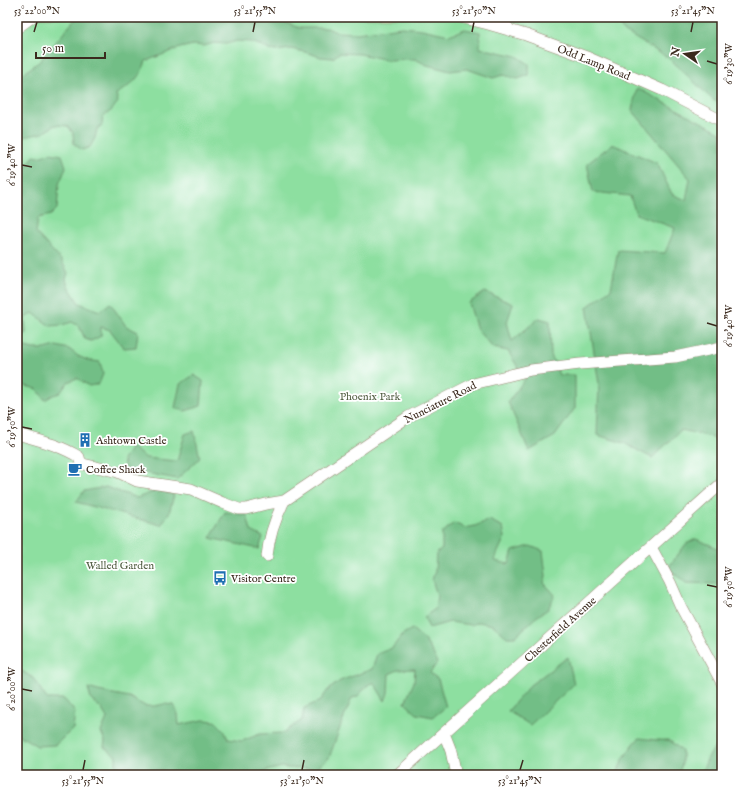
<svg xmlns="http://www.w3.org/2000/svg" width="739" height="792" font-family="'IM FELL English',serif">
<rect width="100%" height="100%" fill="#fff"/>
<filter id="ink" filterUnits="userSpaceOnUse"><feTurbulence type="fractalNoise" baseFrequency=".025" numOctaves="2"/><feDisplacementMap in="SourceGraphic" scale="8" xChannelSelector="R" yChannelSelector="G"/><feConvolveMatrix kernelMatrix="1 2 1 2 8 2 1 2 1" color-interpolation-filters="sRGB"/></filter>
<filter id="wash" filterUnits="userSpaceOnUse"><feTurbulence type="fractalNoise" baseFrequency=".012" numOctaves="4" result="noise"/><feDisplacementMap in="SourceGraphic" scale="16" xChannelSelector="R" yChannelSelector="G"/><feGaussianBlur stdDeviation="0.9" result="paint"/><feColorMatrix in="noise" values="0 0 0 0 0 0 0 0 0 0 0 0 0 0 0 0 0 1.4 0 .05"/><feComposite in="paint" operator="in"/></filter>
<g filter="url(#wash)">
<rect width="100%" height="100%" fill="#f4dbbe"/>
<path fill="#8ddfa0" stroke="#64845f" d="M17,17h705v758h-705z"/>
<path fill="#72be86" stroke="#567452" d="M77,17h153l12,3 18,1 11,-2 13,3 15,6h28l9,4 21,1 45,-6 20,2 27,6 16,-6 15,3v16l37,8 12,8v11l-11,4 -15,-4 -10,3 -26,-9 -17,2 -23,-6 -12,-6 -26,1 -29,-6 -21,-1 -6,5 -12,-1 -16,-5 -14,-3 -15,2 -7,-1 -7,-4 -11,-4 -14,-1 -11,3 -12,-1 -10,3 -11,-1 -13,3 -34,13c-6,17 -14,24 -30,33l2,8 -7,9 -8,5 -1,9 -5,4 -2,9 -5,9 -8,3 -8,-6 -1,-11 -5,-7 -13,-1 -12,8 -24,5 -2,-2v-55l4,-6 19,-14z
M611,17h111v83l-8,1 -44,-42 -45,-27z
M637,88l85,45v310l-11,-6 -30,-7 -29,28 -28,-15 -27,-8 2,-51 -12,-77 24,-18 7,-39 47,3 10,-25 -39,-14 -6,-18 -37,-4 -6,-28 25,-20 45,19 15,31 14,6 4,-21 -58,-69z
M50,153l12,2 4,12 -3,8 -4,9 -2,25 -6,6 -13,3 -2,15 25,27 7,13 -2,6 2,7 11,17 21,8 10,-8 16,23 12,6 -2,15 -12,1 -14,-18 -9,-3v9l-10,5 -6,-2 -6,-13 -7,-4 -10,3 -12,1 -17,-13 -8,5 1,15 -9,6v-177l9,5 8,-11 5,1z
M485,292l28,12 -6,18 5,19 27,-23 11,3 1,34 8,20h16v33l-20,28 -26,15 -21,-49 17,-23 -17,-28 -15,-3 -16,-18 -8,-27z
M17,340l8,7 9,2h11l11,-3 13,3 9,7 9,4 13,2 3,12 -4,10 -10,2 -12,-8 -9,4 -8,11 -7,2 -8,5 -8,-11 -15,-4 -5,6z
M194,375l9,6 -2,25 -16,5 -10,-3 5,-24z
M194,431l6,27 -23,21 -52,-10 -2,-9 8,-13 15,11 31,3 8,-27z
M106,487l31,11 21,-8 16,5 -5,18 -8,12 -85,-23 8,-11z
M225,512l22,3 4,16 12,6 -4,12 -49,-11z
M489,520l14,7 2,10 -8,17 -2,7 14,3 4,-13 17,-5 13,5 3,25 -2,7 11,12 -7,14 -13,9 -20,19h-8l-14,-12 -14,-3 -8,3 -21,-3 -21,6 -5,-11 11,-8 2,-14 -5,-15 3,-9 1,-17 6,-5v-16l12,-10 11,5 10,-2z
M696,539l26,11v37l-5,-3 -31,-1 -18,-15 18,-24z
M412,629l12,10 10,16 3,8 -7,10 8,6 8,28 -13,10 -16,-3 -12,-11 9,-21 1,-13 -17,1 -9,4 -1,19 -3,8 -11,-18 -5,1 -12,13 -5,1 -10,24 -13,36 -14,11 -27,-1 -6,-1 -16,4 -7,4h-75l-4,-2 -18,-3h-13l-12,-1 -11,-4 -10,2v-11l-12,-9 1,-6 -4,-9 6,-14 -6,-10 -10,-8 -3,-12 10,3 31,6 16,9h10l9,-2 10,1 4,9 1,11 24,-5 12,1 9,9 4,9 14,2 18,-7 23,-1 19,-13 2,-12 16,-7 8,-11 12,-9 32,-12 5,-15 15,-6 11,-14z
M568,657l6,27 -44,41 -22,-14 22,-26z
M17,668l16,10 14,21h17l11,13 -2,17 -18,16 -18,1 -20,-12z
M722,736v39h-21l6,-16z
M639,738c11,1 19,3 30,2l13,11v13l-4,11h-61c4,-15 12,-26 22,-37z"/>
</g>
<g filter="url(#ink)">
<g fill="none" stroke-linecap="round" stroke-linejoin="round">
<defs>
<path id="minor" d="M460,17l28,7 38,11 63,23 73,32 60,31
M499,17l10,12
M17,28l15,-11
M17,434c21,6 43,11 62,23l1,4 3,3 35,8 19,9 54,8 32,14 16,6h7l20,-5 18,-3
M651,547l19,35 11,25 41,76
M267,556c2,-20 8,-37 17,-55l124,-84 65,-33 58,-14 49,-6 95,-7 47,-10
M444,733l7,18 5,24
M397,775l325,-292"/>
</defs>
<use href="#minor" stroke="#98826e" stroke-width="12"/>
<use href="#minor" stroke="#fff" stroke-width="11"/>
</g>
</g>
<path fill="none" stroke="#3b2a1e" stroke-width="1.5" d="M34,32l3,-10M253,32l2,-10M472,32l2,-10M691,32l2,-10M707,61l10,3M22,165l10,2M707,323l10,3M22,427l10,2M707,585l10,2M22,689l10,2M83,770l2,-10M302,770l2,-10M520,770l3,-10"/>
<defs>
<symbol id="building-bare" viewBox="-9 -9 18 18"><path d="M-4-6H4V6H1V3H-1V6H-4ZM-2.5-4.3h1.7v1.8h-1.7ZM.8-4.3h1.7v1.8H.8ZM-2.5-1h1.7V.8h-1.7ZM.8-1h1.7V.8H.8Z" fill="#1f6fb2" stroke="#fff" stroke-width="2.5" paint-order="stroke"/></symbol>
<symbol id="cafe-bare" viewBox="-9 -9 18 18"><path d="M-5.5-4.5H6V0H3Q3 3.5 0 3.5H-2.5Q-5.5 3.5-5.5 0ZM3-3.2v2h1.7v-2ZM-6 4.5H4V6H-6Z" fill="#1f6fb2" stroke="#fff" stroke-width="2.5" paint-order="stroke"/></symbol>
<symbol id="bus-bare" viewBox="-9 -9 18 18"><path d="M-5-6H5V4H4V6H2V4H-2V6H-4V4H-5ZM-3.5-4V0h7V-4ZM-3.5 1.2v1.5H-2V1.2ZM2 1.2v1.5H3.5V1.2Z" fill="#1f6fb2" stroke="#fff" stroke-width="2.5" paint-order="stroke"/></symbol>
</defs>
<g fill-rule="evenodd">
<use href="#building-bare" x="75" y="430" width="20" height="20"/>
<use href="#cafe-bare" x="65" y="459" width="20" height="20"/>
<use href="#bus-bare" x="210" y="568" width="20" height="20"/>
</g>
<g text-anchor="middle" stroke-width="3.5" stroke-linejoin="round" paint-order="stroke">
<g font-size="11" fill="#3b2a1e" stroke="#fff">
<text transform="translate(594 62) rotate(22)" y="4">Odd Lamp Road</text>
<text transform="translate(440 402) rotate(-27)" y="4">Nunciature Road</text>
<text transform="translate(560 629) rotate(-42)" y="4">Chesterfield Avenue</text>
</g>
<g font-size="11" fill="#546045" stroke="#fff">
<text x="370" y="400">Phoenix Park</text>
<text x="120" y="569">Walled Garden</text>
</g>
<g font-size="11" fill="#3b2a1e" stroke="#fff" text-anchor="start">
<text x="96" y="444">Ashtown Castle</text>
<text x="86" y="473">Coffee Shack</text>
<text x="231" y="582">Visitor Centre</text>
</g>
</g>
<rect width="739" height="792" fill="none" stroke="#fff" stroke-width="44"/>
<g transform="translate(685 54) rotate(283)" stroke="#ffffff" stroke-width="3" paint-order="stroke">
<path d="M0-3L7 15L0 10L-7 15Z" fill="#3b2a1e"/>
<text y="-6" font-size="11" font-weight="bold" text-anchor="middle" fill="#3b2a1e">N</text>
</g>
<path d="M36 52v6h69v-6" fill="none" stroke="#3b2a1e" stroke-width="2"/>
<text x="42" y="52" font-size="12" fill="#3b2a1e" stroke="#ffffff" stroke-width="3" paint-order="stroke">50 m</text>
<rect x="22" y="22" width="695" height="748" fill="none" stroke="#3b2a1e" stroke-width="1.5"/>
<g font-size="10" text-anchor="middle" fill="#3b2a1e">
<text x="37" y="14">53°22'00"N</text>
<text x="255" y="14">53°21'55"N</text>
<text x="474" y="14">53°21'50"N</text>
<text x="693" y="14">53°21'45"N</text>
<text transform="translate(728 64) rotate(-90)" y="4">6°19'30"W</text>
<text transform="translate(11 165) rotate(-90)" y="4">6°19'40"W</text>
<text transform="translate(728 326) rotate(-90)" y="4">6°19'40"W</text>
<text transform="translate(11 427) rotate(-90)" y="4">6°19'50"W</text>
<text transform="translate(728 587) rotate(-90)" y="4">6°19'50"W</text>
<text transform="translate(11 689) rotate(-90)" y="4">6°20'00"W</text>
<text x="83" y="784">53°21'55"N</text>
<text x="302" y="784">53°21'50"N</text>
<text x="520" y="784">53°21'45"N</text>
</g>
</svg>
